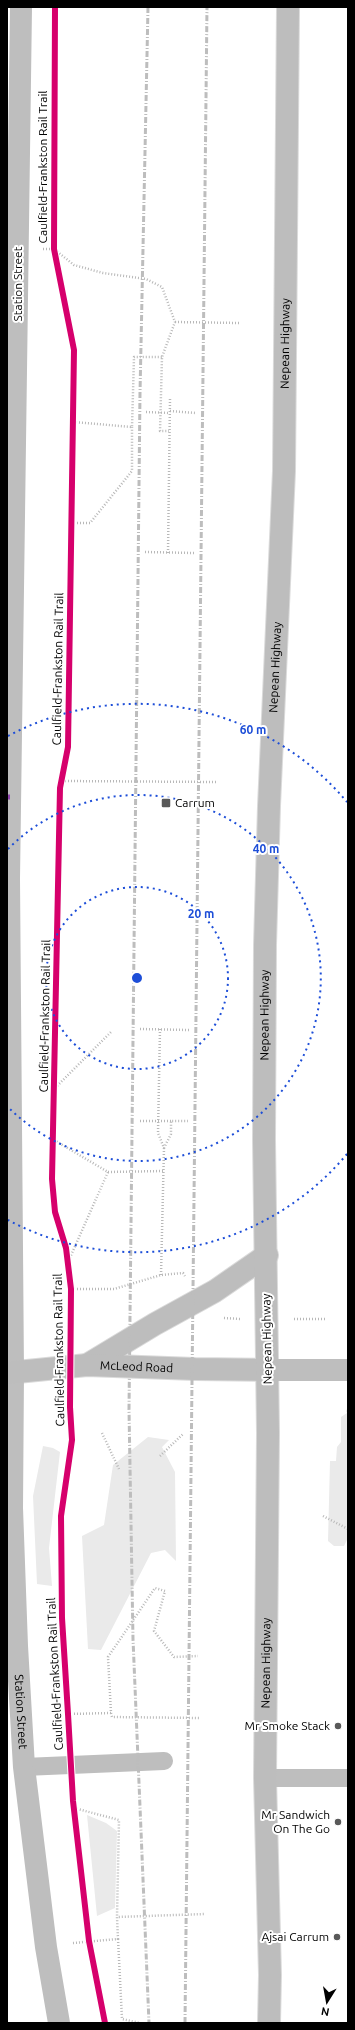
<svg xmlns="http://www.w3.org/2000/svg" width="355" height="2030" font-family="Ubuntu,sans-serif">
<rect width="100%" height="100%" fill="#fff"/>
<path fill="#eaeaea" d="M348,1407v131l-4,8h-10l-6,-5 2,-80h6l1,-14 4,-5v-25l6,-4 -1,-2z
M148,1437l21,3 -7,7 13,25 1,89 -11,-11 -14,3 -50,97 -13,-1 -6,-113 22,-11 9,-60z
M43,1446l10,2 7,4 -11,96 3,38 -15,-2 -4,-88z
M87,1815l19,8 11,8 -2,77 -18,8z"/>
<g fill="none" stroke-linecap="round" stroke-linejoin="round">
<defs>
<g id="primary">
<path d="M87,1365l68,-41 60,-33 52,-36"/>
<path id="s2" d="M7,1373l80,-8 108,4 72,1"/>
</g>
<g id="trunk">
<path id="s3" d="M269,2023l1,-48 -5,-197 3,-345 -4,-293 1,-195 4,-139 15,-335 4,-464"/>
</g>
</defs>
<use href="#primary" stroke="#dbdbdb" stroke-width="24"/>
<use href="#trunk" stroke="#dbdbdb" stroke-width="24"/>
<path stroke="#b8b8b8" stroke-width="2.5" stroke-dasharray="1 2" stroke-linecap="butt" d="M43,249h11l20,16 29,8 43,6 16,8 13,35 -13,35 -2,74h9
M175,322l64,1
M170,411l26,2
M146,412l24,1
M73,422l59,5 2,-70h28
M71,523h19l42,-52v-44
M145,552l49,1
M168,553l2,-154
M62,781l155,1
M140,1029l49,1
M160,1029l-2,104 6,15 7,-14v-13h17
M55,1088l57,-57
M140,1121h31
M54,1140l54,32 -40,90
M108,1172l55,-1
M161,1275l3,-127
M71,1289h43l47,-14 22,-2 2,3
M224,1318l17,1
M294,1319h33
M102,1433l17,36
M160,1456l23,-22
M323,1516l25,13
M111,1713l1,4 87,1
M68,1714l43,-1 -3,-56 47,-69 10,3 -11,40 20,26 24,-1
M74,1808l45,12 -2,97
M118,1939l4,80 18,4
M73,1943l45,-4 -1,-22 88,-3"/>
<path stroke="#bebebe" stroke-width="18" d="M24,1767l140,-6
M265,1778h83"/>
<path stroke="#bebebe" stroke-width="22" d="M267,1370h81"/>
<path stroke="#bebebe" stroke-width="22" id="s1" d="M21,7l-12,872 4,493 -1,136 5,138 7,121 22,180 13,76"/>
<use href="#primary" stroke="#bdbdbd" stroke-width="22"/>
<use href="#trunk" stroke="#bdbdbd" stroke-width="22"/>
<path stroke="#bdbdbd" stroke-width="3" stroke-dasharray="6 2 1 2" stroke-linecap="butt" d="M148,7l-8,386 -11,1016 4,230 16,384
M185,2023l22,-2016"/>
<path stroke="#8e44ad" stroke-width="5" stroke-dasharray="10 5" stroke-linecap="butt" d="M7,797h3"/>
<defs>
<path id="cycleway" d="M55,7l-1,242 20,101 -6,397 -8,41 -8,391 3,33 11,36 5,41 -1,118 2,33 -11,76 1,102 6,96 5,87 16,140 16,82"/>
</defs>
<use href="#cycleway" stroke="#fff" stroke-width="8"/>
<use href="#cycleway" stroke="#d6006c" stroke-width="6"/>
</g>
<g fill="none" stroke="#1d4ed8" stroke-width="2" stroke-dasharray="2 4">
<circle cx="137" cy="978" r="91"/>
<path d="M8 849A183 183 0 1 1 8 1107"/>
<path d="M347 1154A274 274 0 0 1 8 1220M8 736A274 274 0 0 1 347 802"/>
</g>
<g fill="#595959" stroke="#fff" stroke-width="1.5">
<rect x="161" y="798" width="10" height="10" rx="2"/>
<circle cx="338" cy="1726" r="4"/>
<circle cx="338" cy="1822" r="4"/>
<circle cx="337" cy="1937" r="4"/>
</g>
<g text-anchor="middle" stroke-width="4" stroke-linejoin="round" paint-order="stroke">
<g font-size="12" fill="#000" stroke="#fff">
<text transform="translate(43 167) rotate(-90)" y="4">Caulfield-Frankston Rail Trail</text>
<text transform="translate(18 284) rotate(-90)" y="4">Station Street</text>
<text dy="4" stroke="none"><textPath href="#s3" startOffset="1680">Nepean Highway</textPath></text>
<text dy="4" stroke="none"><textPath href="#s3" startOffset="1356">Nepean Highway</textPath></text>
<text transform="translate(58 669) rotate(-89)" y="4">Caulfield-Frankston Rail Trail</text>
<text dy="4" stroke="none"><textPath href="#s3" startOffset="1008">Nepean Highway</textPath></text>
<text transform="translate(45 1016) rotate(-89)" y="4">Caulfield-Frankston Rail Trail</text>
<text transform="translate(267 1339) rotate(-91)" y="4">Nepean Highway</text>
<text transform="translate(59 1350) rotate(-91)" y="4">Caulfield-Frankston Rail Trail</text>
<text dy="4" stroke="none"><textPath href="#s2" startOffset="130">McLeod Road</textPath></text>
<text dy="4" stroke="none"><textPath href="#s3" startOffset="360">Nepean Highway</textPath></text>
<text transform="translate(55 1674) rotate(-93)" y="4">Caulfield-Frankston Rail Trail</text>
<text dy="4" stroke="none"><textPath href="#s1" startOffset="1705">Station Street</textPath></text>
</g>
<g font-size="12" fill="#000" stroke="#fff" text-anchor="end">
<text x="175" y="807" text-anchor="start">Carrum</text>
<text x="330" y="1730">Mr Smoke Stack</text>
<text x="330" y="1819">Mr Sandwich<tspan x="330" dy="14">On The Go</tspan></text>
<text x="329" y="1941">Ajsai Carrum</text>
</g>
</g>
<circle cx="137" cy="978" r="6" fill="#1d4ed8" stroke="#fff" stroke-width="2"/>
<g font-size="12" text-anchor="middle" font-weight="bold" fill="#1d4ed8" stroke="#fff" stroke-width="4" stroke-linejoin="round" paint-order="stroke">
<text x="253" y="734">60 m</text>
<text x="266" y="853">40 m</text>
<text x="201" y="918">20 m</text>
</g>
<rect width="355" height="2030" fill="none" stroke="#000000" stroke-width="16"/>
<g transform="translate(327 2002) rotate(191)" stroke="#ffffff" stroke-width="3" paint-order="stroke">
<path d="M0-3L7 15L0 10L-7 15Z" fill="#000000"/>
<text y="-6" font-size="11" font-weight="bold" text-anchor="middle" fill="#000000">N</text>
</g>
</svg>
